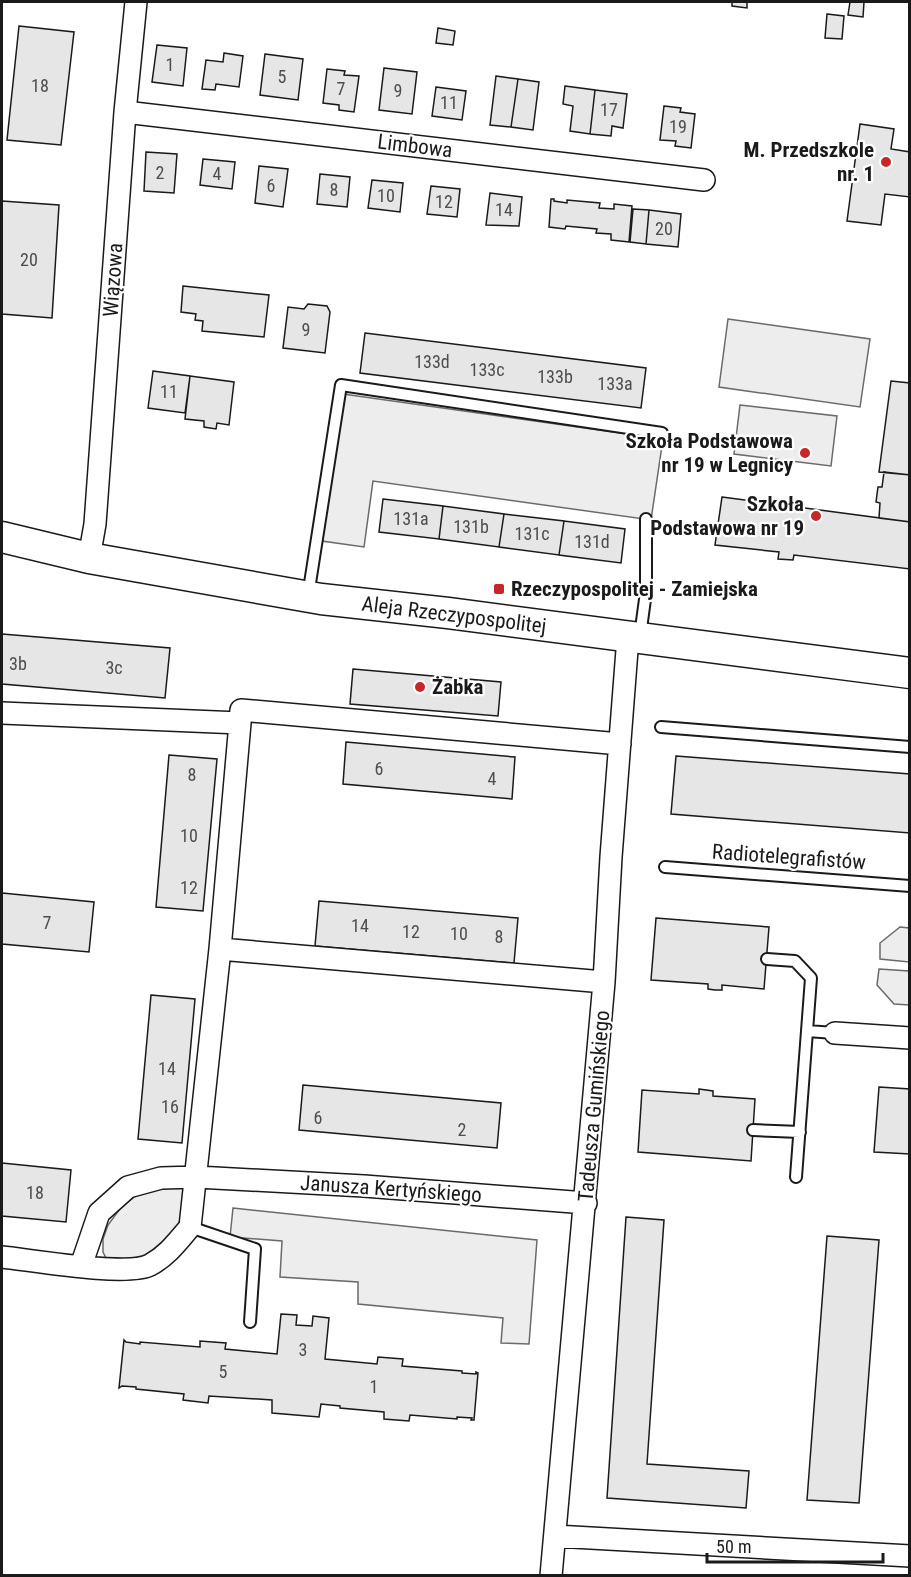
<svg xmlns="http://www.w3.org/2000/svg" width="911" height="1577" font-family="'Roboto Condensed',sans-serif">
<rect width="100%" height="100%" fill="#fff"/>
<path fill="#ededed" stroke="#6a6a6a" stroke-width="1.5" d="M728,319l142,20 -10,68 -141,-20z
M343,394l320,45 -12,81 -278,-39 -9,66 -42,-6z
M740,405l97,11 -6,50 -97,-12z
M900,927l9,1v34l-29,-3v-16z
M879,969l30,2v34l-15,-1 -17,-19z
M177,1185l8,5 2,15 -10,22 -12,15 -20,13 -27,7 -12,-4 -3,-6v-13l5,-14 14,-19 19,-14z
M233,1208l304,32 -8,104 -28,-1 2,-25 -145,-14v-22l-78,-5 2,-36 -52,-4z"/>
<path fill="#e6e6e6" stroke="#1a1a1a" stroke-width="1.5" d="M732,2h15v6l-15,-2z
M850,2h14l-1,15 -15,-2z
M827,14l17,2 -2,23 -17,-1z
M19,26l55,6 -13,113 -54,-5z
M438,28l17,3 -2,14 -17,-2z
M157,45l30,3 -4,38 -31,-4z
M224,53l19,3 -4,31 -23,-3 -1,6 -13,-1 4,-29 17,2z
M265,54l38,5 -5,41 -38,-5z
M384,68l33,4 -5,42 -33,-4z
M327,69l18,2 -1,4 15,1 -5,36 -15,-2v-5l-16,-2z
M496,76l22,3 -7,48 -21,-2z
M518,79l21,3 -6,48 -22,-3z
M565,86l30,4 -5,44 -20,-3 3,-25 -10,-2z
M436,87l30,4 -4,29 -30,-4z
M595,90l32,4 -4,34 -11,-2 -1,10 -21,-2z
M664,106l17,2 -1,4 15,2 -4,34 -16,-2 1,-5 -16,-1z
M860,124l34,5 -3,20 19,3v45l-25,-3 -4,31 -34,-4z
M146,152l31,2 -3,39 -30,-2z
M203,159l32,3 -3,27 -32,-4z
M259,166l29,3 -5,38 -28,-4z
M320,174l30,3 -3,30 -30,-3z
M372,180l31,3 -3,29 -32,-4z
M431,186l29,3 -3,28 -30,-3z
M490,193l32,4 -3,29 -33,-1z
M551,199h3v2l13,2v-3l33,3 -1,5 15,1v-5l18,2 -3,36 -18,-2v-6l-15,-1 1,-4 -31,-3 -1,3 -16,-2z
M2,201l57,4 -7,113 -50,-4z
M633,209l16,1 -3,34 -16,-2z
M649,210l32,4 -3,33 -32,-3z
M183,286l86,9 -5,42 -62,-6 1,-10 -8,-1 1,-6 -15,-2z
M308,304l19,2 3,6 -5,41 -42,-5 5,-41 16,2z
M365,333l281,35 -5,40 -281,-35z
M153,371l37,5 -5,37 -37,-5z
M190,376l44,6 -5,43 -12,-2 -1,6 -12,-2v-6l-19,-2z
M891,381l19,2v92l-31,-3z
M884,472l26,3v47l-31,-4 1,-15 -4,-1 2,-15h4z
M722,497l188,25v47l-116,-14 -1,5 -15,-1 1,-7 -64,-7z
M383,499l60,7 -4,33 -60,-7z
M443,506l61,8 -5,33 -60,-8z
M504,514l60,7 -5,34 -60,-8z
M564,521l61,8 -4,34 -62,-8z
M2,634l168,14 -5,50 -163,-14z
M353,669l148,13 -3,34 -148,-12z
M346,742l169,15 -3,42 -169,-15z
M169,755l48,4 -14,152 -47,-4z
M676,756l234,18v59l-239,-19z
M2,893l92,9 -5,50 -87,-8z
M319,901l199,17 -4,45 -199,-17z
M656,918l113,9 -5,62 -42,-4v5h-7l-7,-1v-5l-57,-4z
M151,995l44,4 -13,144 -44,-4z
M303,1085l198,18 -4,45 -198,-18z
M879,1087l31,2v65l-36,-2z
M699,1089l14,2v5l42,3 -4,62 -113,-9 4,-62 57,4z
M2,1163l69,7 -5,52 -64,-6z
M626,1217l38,3 -17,244 102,7 -3,37 -139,-10z
M827,1236l52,4 -20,263 -52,-3z
M281,1314l16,1 -1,10 16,1 1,-10 16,2 -4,41 52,5 1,-7 25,2 -1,7 60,5v2l14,1v-2l2,1 -4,47h-3l1,-2 -15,-1v2l-47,-4 -1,6 -25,-2v-7l-44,-4v-2l-19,-2 -2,13 -47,-4v-13l-63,-4 -1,7 -25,-3 1,-6 -48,-5v-2l-14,-1 -3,2 5,-48 2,2 14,2v-2l60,5v-6l26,2 -1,6 52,5z"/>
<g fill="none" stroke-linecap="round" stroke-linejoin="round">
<defs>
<path id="lane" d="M308,596l33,-211 321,48
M640,636l6,-44v-73
M661,727l249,20
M665,867l245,19
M767,959l28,2 16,17 -4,53 28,2
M753,1130l47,2
M796,1177l11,-146
M190,1227l65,22 -5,73"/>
<path id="street" d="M125,112l579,68
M89,558l6,-34 30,-412 11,-110
M2,713l238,10 1,-13 379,34
M220,949l384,33
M835,1033l75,5
M2,1257c29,3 126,20 148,8 17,-9 28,-24 40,-38l30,-278 20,-226
M81,1266l18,-53 29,-26 33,-9 36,-1 167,9 222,17
M555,1536l355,20
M551,1576l53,-594 7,-125 17,-220"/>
<path id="secondary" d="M2,537l87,21 232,41 127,14 462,60"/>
</defs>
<use href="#lane" stroke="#1a1a1a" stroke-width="14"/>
<use href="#street" stroke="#1a1a1a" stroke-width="24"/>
<use href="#secondary" stroke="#1a1a1a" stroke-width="33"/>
<use href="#lane" stroke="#fff" stroke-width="10"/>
<use href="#street" stroke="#fff" stroke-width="21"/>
<use href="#secondary" stroke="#fff" stroke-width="30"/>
</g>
<g fill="#c62828" stroke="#fff" stroke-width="2">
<circle cx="886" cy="162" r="6"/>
<circle cx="805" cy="453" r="6"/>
<circle cx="816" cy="516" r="6"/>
<rect x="493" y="583" width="12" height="12" rx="3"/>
<circle cx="420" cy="687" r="6"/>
</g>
<g text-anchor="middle" stroke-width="4.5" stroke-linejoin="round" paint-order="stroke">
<g font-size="18" fill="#4d4d4d">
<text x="170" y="71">1</text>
<text x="282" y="83">5</text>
<text x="40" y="92">18</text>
<text x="341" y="95">7</text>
<text x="398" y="97">9</text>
<text x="449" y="109">11</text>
<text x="609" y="116">17</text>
<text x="678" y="133">19</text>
<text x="160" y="179">2</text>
<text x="217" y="180">4</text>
<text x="271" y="192">6</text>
<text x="334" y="196">8</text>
<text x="386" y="202">10</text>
<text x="444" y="208">12</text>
<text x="504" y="216">14</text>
<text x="664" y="235">20</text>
<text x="29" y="266">20</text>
<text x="306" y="336">9</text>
<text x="432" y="368">133d</text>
<text x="487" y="376">133c</text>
<text x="555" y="383">133b</text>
<text x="615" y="390">133a</text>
<text x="169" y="398">11</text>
<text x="411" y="525">131a</text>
<text x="471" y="533">131b</text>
<text x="532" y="540">131c</text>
<text x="592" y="548">131d</text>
<text x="18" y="670">3b</text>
<text x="114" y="674">3c</text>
<text x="379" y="775">6</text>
<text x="192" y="781">8</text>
<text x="492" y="785">4</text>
<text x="189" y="842">10</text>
<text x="189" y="894">12</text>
<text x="47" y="929">7</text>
<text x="360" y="932">14</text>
<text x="411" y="938">12</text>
<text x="459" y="940">10</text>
<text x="499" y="943">8</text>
<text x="167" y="1075">14</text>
<text x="170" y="1113">16</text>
<text x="318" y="1124">6</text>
<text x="462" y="1136">2</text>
<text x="35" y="1199">18</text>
<text x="303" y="1356">3</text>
<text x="223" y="1378">5</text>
<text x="374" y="1393">1</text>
</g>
<g font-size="21" fill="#1a1a1a" stroke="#fff">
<text transform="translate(415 146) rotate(7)" y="7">Limbowa</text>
<text transform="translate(113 280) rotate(-86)" y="7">Wiązowa</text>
<text transform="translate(454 615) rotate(7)" y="7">Aleja Rzeczypospolitej</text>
<text transform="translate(789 857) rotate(4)" y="7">Radiotelegrafistów</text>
<text transform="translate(594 1106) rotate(-85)" y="7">Tadeusza Gumińskiego</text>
<text transform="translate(391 1189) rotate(4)" y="7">Janusza Kertyńskiego</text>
</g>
<g font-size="21" font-weight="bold" fill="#1a1a1a" stroke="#fff" text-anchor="end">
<text x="874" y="157">M. Przedszkole<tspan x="874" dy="24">nr. 1</tspan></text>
<text x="793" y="448">Szkoła Podstawowa<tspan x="793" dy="24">nr 19 w Legnicy</tspan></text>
<text x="804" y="511">Szkoła<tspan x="804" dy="24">Podstawowa nr 19</tspan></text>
<text x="511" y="596" text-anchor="start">Rzeczypospolitej - Zamiejska</text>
<text x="432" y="694" text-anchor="start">Żabka</text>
</g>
</g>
<rect width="911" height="1577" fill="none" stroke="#1a1a1a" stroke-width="6"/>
<path d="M707 1553v9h176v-9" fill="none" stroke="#1a1a1a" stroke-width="3"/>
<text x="716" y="1553" font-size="18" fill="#1a1a1a" stroke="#ffffff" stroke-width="4.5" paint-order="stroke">50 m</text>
</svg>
